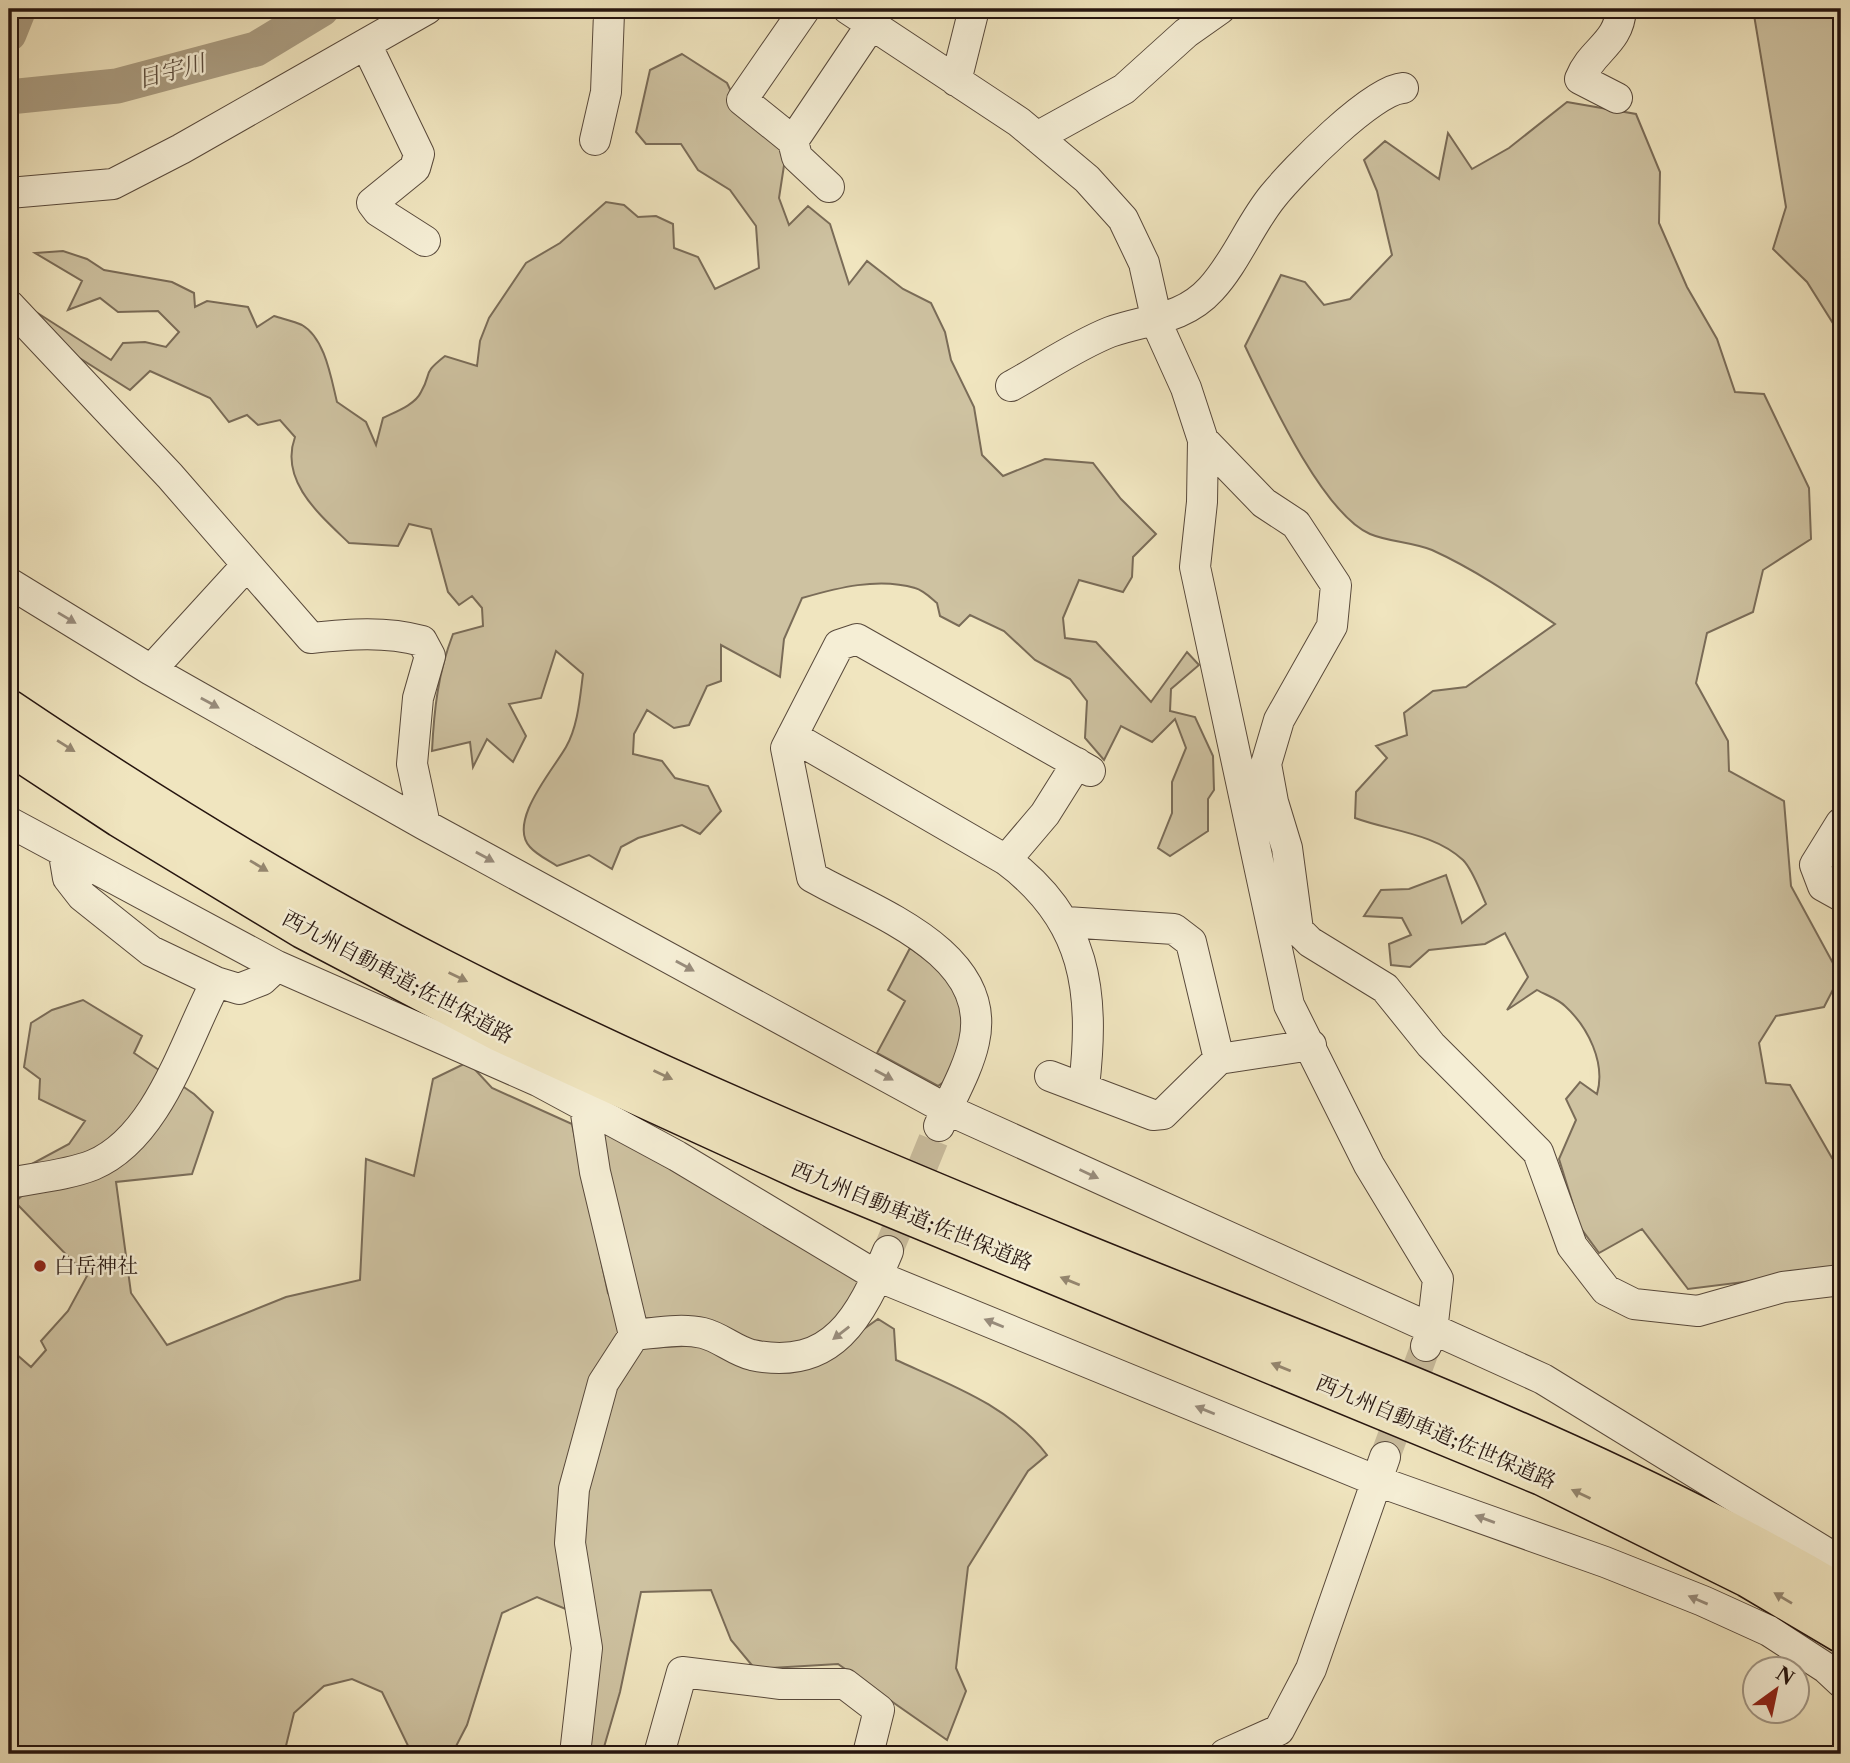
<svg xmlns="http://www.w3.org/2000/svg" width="1850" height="1763" font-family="'Libre Caslon Text','Noto Serif JP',serif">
<rect width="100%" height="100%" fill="#f0e5bf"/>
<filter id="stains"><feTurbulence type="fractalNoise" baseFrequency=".00286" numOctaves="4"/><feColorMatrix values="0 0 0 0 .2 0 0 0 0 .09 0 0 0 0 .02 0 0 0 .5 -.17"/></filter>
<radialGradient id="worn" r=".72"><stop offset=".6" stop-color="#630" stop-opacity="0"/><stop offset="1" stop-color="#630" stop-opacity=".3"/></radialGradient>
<path fill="#cec2a1" stroke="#7a6c58" stroke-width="2" d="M1753,9h88v327l-34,-54 -34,-33 13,-42z
M682,54l45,29 18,38 36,24 4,14 -6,39 10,27 19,-19 22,18 19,60 18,-23 36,28 28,14 14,29 6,28 23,47 8,48 21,21 42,-17 48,4 28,36 35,35 -23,23 -1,20 -9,15 -44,-12 -16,38 2,20 31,4 55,60 36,-50 12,13 -28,24 -1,22 25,6 18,39 1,34 -6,9v32l-38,25 -12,-8 14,-35v-31l14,-34 -11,-29 -23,23 -31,-16 -17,34 -19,-22 2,-37 -17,-22 -35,-19 -31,-29 -34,-16 -11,11 -19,-10 -3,-13c-6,-5 -14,-13 -22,-15 -37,-11 -78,0 -113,10l-18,41 -4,38 -59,-32v36l-14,5 -18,39 -15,3 -27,-18 -13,24 -1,20 29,7 13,17 33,8 13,25 -21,23 -18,-9 -44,13 -17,9 -9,22 -23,-14 -32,11c-9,-6 -20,-11 -27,-19 -23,-25 23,-77 36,-100 12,-21 14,-50 17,-73l-27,-23 -15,47 -32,6 17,32 -13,26 -26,-23 -14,28 -3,-25 -38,9c2,-41 6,-78 21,-117l30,-8 -1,-18 -10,-12 -13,9 -11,-13 -17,-63 -22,-5 -11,22 -49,-3c-29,-28 -70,-62 -54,-106l-15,-17 -22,5 -11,-10 -18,7 -19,-24 -60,-27 -20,19 -60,-38 -45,-47 86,55 12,-17 22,-1 21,5 13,-15 -21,-21 -40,1 -18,-14 -32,12 14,-29 -47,-28 28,-2 24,8 17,11 68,12 22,11 1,14 12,-6 41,6 9,20 17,-11c9,3 20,5 28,9 23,13 29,53 35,77l29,20 10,23 7,-27c12,-6 32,-13 38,-26 12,-21 0,-17 24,-36l32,10 3,-25 9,-23 37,-55 34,-20 46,-41 18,3 14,12 18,-1 17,8 1,24 24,9 17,32 44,-21 -3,-42 -26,-36 -32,-20 -17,-26h-35l-10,-12 14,-62z
M1567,102l69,12 24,58 -1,51 28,64 30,52 18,53 29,2 45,94 2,51 -48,31 -10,42 -46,21 -11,50 32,58 1,30 55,30 7,85 49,90 -16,31 -48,9 -17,27 7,40 24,2 42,73 9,-3v115l-153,19 -46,-60 -43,24 -19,-26 -21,-68 17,-39 -10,-21 14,-17 17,12c9,-31 -9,-67 -32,-88 -7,-7 -19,-11 -28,-16l-30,20 21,-33 -23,-44 -20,11 -56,6 -19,17 -19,-2 -2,-21 22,-9 -9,-17 -38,-2 17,-26 28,-1 37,-14 16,48 24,-19c-6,-13 -13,-34 -23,-44 -29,-27 -73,-29 -108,-42l1,-26 31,-34 -11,-12 31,-11 -3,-22 29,-22 33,-4 89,-63c-40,-27 -79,-54 -123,-74 -20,-8 -43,-8 -62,-16 -48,-21 -102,-140 -125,-188l36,-71 24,7 19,23 26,-6 42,-44 -15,-64 -13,-31 21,-19 54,38 9,-46 24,36 37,-21z
M910,948l35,25 22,48 -19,58 -10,7 -61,-33 28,-52 -17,-11z
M83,1000l59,36 -8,17 60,41 19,18 -21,62 -76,8 15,111 36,52 119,-48 74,-17 6,-121 48,17 19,-97 35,-17 24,26 80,36 36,169 39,55 54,-3 122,13 55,-39 16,10 2,31c55,25 114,46 151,95l-19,16 -60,96 -12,101 10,23 -19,49 -109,-76 -83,5 -24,-29 -20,-50 -70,2 -21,100 -18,62h-14l9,-132 -60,-25 -35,16 -35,112 -15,29h-40l-30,-62 -30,-13 -28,7 -30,27 -10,41h-275v-392l7,-8 15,13 15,-17 -5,-9 27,-30 19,-35 -72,-74 21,-19 -8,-17 41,-22 16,-23 -46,-22 1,-20 -16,-12 7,-44 21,-13z
M606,1133l257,144 -29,51 -25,20 -51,-2 -62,-26 -51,-2 -46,-175z"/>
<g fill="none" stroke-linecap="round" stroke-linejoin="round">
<path stroke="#ab9e83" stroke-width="35" d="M9,34l10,-25
M9,97l108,-11 139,-37 66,-40"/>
<path stroke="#c8bb9c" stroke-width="30" stroke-dasharray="30 15" stroke-linecap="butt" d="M888,1251l51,-125
M1385,1457l40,-109"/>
<defs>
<path id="minor" d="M848,9l171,113 68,57 36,40 21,44 14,63 28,62 17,52 -1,62 -7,65 94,438 80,160 69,114 -6,52 -6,15
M366,44l53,110 -4,14 -43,35 6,8 47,30
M956,81l18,-72
M1617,98l-37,-19c12,-30 39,-35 41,-70
M1037,137l87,-48 62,-56 34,-24
M595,140l11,-48 3,-79 -4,-4
M793,141l-51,-41 63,-91
M829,187l-32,-30 -4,-16 78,-116
M9,193l104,-9 68,-35 246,-140
M9,305l161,171 141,162c38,-4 75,-7 111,3l8,15 -12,42 -6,66 13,61
M1011,386c33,-18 64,-40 99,-54 37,-13 73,-12 101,-43 25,-27 39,-65 62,-93 21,-26 99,-106 130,-108
M1203,440l61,63 32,21 40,61 -4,41 -53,94 -13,44 7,38 14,46 11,82 12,12 75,46 46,57 107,107 34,94 34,44 28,14 64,7 85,-24 58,-7
M9,583l142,87 274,155 521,284 597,270 298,183
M151,670l95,-104
M792,736l214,124c81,60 89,132 78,227
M9,822l268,144 261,115 139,75 200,120 500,205 228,81 98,39 66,30 57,37 15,14
M1841,823l-26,42 8,21 18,10
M64,854l4,24 14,18 69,55 65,31
M1006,860l39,-46 32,-51
M1066,922l108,7 17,13 28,117
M1050,1076l103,39 10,-1 56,-55 92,-14
M939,1126c11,-26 29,-56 35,-84 20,-89 -100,-130 -162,-165l-26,-129 53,-103 18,-6 233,132
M9,1183c26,-5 59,-8 84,-18 66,-28 92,-125 123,-183l23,7 23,-9 15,-14
M634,1335c22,-2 47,-7 69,-2 17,4 32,18 49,22 81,17 109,-39 136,-104
M575,1754l12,-106 -17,-105 4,-54 29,-106 31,-48 -39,-163 -10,-65
M659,1754l23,-82 99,12h64l34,26 -11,44
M1225,1754l54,-24 32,-61 74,-212"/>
<path id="highway" d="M9,709c138,93 281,182 430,258 207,106 422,195 636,283 259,106 525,201 766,344
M9,745l111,73 183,111 196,103 306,140 737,304 206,102 93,55"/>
</defs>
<use href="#minor" stroke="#58493b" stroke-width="32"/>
<use href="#highway" stroke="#26150f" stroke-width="41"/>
<use href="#minor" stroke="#f5eed5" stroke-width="30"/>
<use href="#highway" stroke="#f0e5bf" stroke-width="38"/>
</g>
<defs><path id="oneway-solid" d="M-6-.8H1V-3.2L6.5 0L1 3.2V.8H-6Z" transform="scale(1.75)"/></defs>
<g fill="#988c7c">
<use href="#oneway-solid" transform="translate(67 618) rotate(31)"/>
<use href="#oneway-solid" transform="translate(210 703) rotate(29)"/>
<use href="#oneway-solid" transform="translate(485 857) rotate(29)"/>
<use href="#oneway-solid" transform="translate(685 966) rotate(29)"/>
<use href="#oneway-solid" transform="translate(884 1075) rotate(29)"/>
<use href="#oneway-solid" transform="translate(1089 1174) rotate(25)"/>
<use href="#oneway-solid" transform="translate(994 1323) rotate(-158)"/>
<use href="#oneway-solid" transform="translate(841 1333) rotate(142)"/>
<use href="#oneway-solid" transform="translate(1205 1410) rotate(-158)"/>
<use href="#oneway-solid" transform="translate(1485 1519) rotate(-160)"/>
<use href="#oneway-solid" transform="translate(1698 1600) rotate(-157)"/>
</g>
<g fill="#958770">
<use href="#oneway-solid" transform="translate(66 746) rotate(32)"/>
<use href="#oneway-solid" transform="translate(259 866) rotate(31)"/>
<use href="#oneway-solid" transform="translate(458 977) rotate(26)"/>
<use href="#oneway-solid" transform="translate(663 1075) rotate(25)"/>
<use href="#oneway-solid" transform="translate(1070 1281) rotate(-158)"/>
<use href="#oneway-solid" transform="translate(1281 1367) rotate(-158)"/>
<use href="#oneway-solid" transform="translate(1581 1494) rotate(-155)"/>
<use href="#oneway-solid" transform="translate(1783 1598) rotate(-149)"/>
</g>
<circle fill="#8f2418" stroke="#f5eed5" stroke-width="2.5" cx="40" cy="1266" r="7"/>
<g text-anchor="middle" stroke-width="5" stroke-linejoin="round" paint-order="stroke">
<g font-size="21" fill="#26150f" stroke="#f5eed5">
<text transform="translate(398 977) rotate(28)" y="7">西九州自動車道;佐世保道路</text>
<text transform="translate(912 1216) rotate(22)" y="7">西九州自動車道;佐世保道路</text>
<text transform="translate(1436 1432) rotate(23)" y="7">西九州自動車道;佐世保道路</text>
</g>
<g font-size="21" fill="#26150f" stroke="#f5eed5" text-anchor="start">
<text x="54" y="1273">白岳神社</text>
</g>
<g font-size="23" font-style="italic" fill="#5b4c3d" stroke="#f5eed5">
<text transform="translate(171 71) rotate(-15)" y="8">日宇川</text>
</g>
</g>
<rect width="1850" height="1763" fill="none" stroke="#f0e5bf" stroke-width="35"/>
<rect x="10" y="10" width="1829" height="1742" fill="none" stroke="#26150f" stroke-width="3.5"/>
<rect x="18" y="18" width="1815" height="1728" fill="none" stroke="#26150f" stroke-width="2"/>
<g transform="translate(1776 1690) rotate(33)"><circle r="33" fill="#f5eed5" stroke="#a29786" stroke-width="2"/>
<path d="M0-5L12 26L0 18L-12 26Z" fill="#8f2418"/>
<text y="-10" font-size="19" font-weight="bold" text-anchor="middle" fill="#26150f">N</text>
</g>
<rect width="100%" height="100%" filter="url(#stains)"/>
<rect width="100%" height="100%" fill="url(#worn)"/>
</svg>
